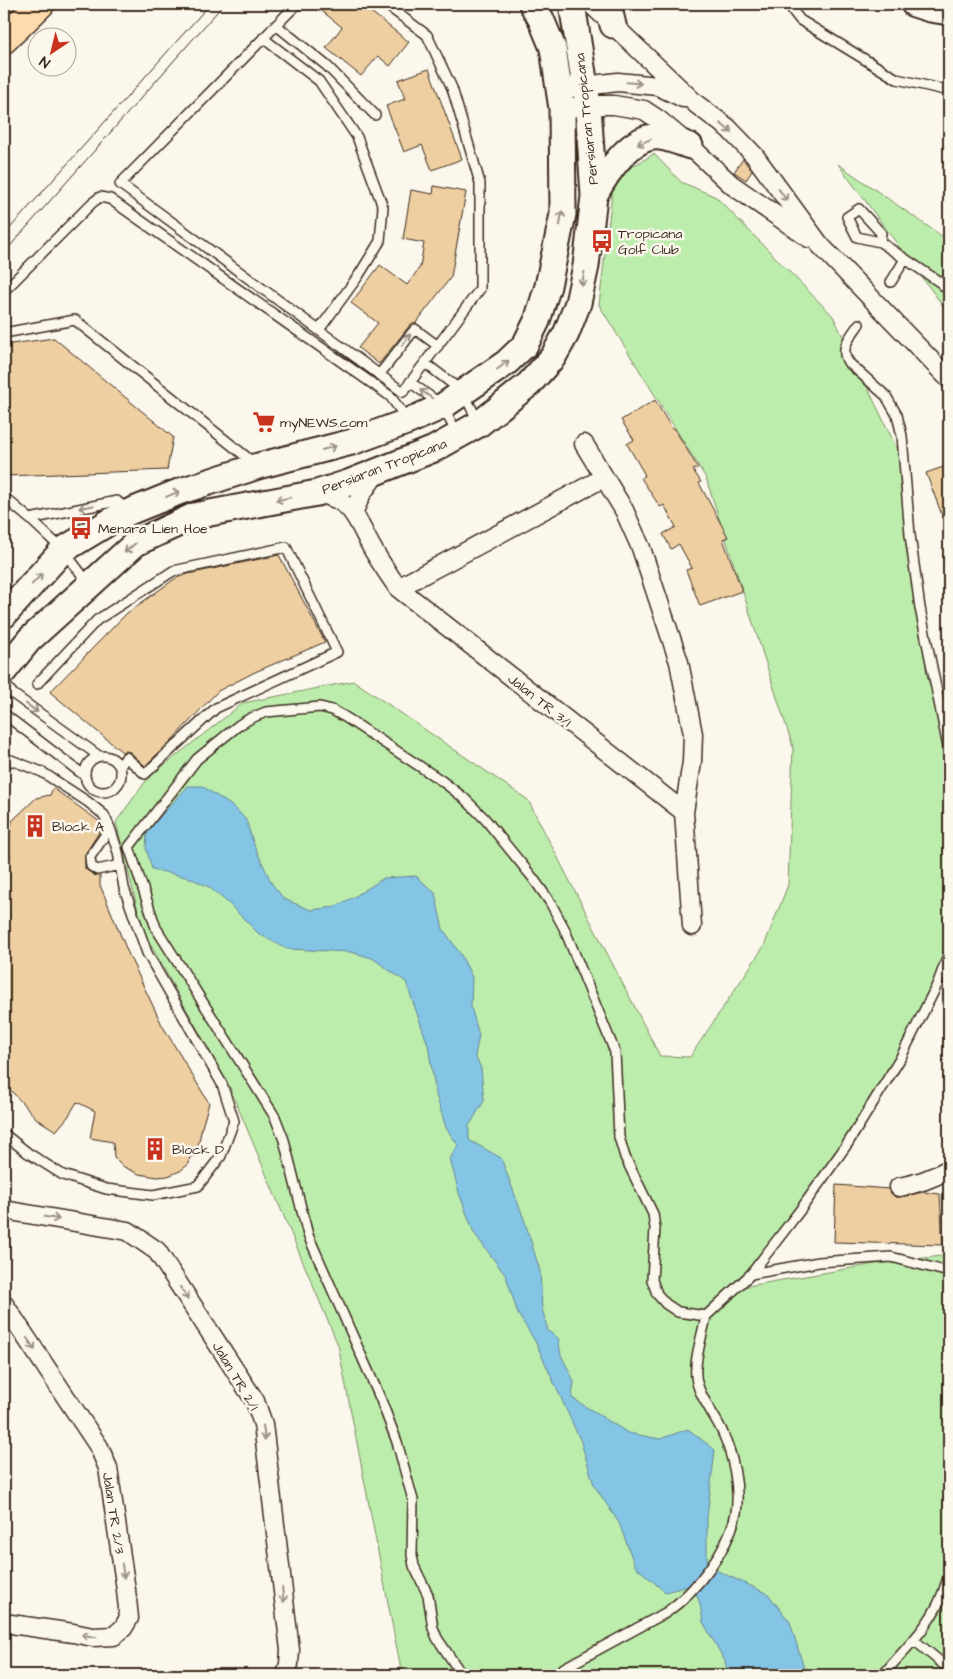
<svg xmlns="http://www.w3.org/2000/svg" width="953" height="1679" font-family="'Architects Daughter',sans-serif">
<rect width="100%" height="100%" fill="#fbf7ec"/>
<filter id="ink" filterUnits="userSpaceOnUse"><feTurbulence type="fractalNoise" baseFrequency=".02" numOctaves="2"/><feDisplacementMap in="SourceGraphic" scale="10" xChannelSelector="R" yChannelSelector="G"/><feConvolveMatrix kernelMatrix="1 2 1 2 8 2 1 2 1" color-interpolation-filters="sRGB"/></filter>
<g filter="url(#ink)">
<path fill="#bdedac" stroke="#7c8c65" d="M654,154l27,28 35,15 117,119 67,139 27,221 22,63v226l-29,66 -178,256 133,-23 74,-9v420h-547l-64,-330 -109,-259 -86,-155 -27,-109 32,-44 95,-75 111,-22 174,119 132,256 30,1 74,-111 24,-61 5,-138 -87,-269 -107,-173 15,-128z
M838,164l111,77v73z"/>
<path fill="#84c4e5" stroke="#678695" d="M188,786h14l33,22 11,12 8,25 18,39 12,15 27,11 23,-3 20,-10 30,-19 32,-2 19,17 8,36 18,26 11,22 -1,30 8,28 -4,21 6,12 3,33 -15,25v14l32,18 23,61 16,52 2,37 6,23 10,7 3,17 13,26 -2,17 56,35 32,6 28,-10 27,21 -8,67v49l61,28 22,28 16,53h-78l-3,-14 -22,-39 -3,-18 -7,-19 -28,7 -30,-26 -16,-43 -25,-38 -13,-43 -46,-101 -17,-27 -12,-38 -32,-43 -15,-40 -9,-34 8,-14 -12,-17 -10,-33 -8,-50 -22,-63 -34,-24 -21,-6 -64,-3 -28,-15 -31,-31 -19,-16 -19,-9 -38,-9 -6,-21 1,-17z"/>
<path fill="#eecfa1" stroke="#3b2a1e" d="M313,4h48l48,38 -19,24 -12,-10 -17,20 -35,-28 16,-21z
M429,69l33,90 -30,11 -10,-25 -18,7 -18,-46 19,-7 -7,-19z
M743,159l9,12 -6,9 -12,-8z
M434,186l32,6 -15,85 -35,46 -6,2 -31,39 -21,-16 20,-25 -27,-20 29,-38 27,20 13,-18 4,-24 -21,-4 8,-49 22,4z
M54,338l119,99 -6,33 -163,6v-131z
M655,400l17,29 2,-1 24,40 -5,2 8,12 -2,1 29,54 -5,2 19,52 -42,15 -14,-36 6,-2 -13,-24 -8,5 -8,-15 13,-7 -12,-22 -4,2 -19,-29 4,-3 -18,-31 7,-4 -13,-20z
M949,465v66h-1l-22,-58z
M279,555l46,87 -70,30 -37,19 -46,49 -27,26 -15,-14 -4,-1 -4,1 -72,-60 77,-79 49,-35 12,-4z
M53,788l47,34v9l-15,23v15l9,6 6,1v9l28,68 34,72 47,78 -7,24 -6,29h-6l-1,8 -9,7 -12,5 -11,1 -18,-3 -15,-7 -10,-10 -1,-15 -23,-4 5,-27 -18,-9 -9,15 -12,14 -19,-12 -33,-36v-217l7,-10 -4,-5 5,-30 24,-23 14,-3z
M836,1185l53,4 6,8h5l23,-5 17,2 3,51 -109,-3z"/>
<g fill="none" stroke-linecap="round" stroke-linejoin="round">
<defs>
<path id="lane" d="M297,4l-177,180 283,208 77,-103v-106l-28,-95 -25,-53 -42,-31
M789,4l4,7 7,9 97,59 52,12
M276,25l51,41 48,49
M263,38l56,43 38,56 26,70 -3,34 -21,34 -40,55
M880,242l1,-9 -22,-24 -12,8 10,20 23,5 61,41 8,8
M891,282l14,-23
M4,289l4,-2 84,-84 8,-6 10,2 280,197 17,23
M859,324c-8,12 -20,24 -11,38l38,34 11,19 5,21 8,99 10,73 29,144
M4,333l71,-13 179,143
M425,363l38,29 16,31
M379,375l36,-46 23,17
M410,382l33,24 14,28
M4,497l26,22 33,31 26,34
M30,519l87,-18 10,9
M4,671l3,16 6,7 86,62
M37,684l60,-64 76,-49 113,-24 51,105 -121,56 -71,66 -19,-17 -6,10
M4,714l81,62
M85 774a18 18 0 1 1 36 0a18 18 0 1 1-36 0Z
M4,765l7,-5 31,12 46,30 16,13 6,13 8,24 6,36 23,65 75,131 12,37 -13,35 -23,30 -45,9 -47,-6 -43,-14 -35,-22 -24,-19
M110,828l-20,29 1,9 6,4 23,-5
M751,1274l68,-12 72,-5 58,15
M914,1640l35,29
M462,1675l-25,-37 -4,-10 -5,-33 -14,-29 -2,-11 1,-55 -16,-58 -16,-42 -73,-165 -24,-95 -9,-23 -119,-189 -27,-81 68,-88 42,-34 12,-7 15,-6 54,-5 12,3 13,7 97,64 22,17 21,21 48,59 17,24 14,26 51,124 4,85 6,20 28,57 2,14 -3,52 5,14 9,10 12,8 28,4 45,-42 50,-65 47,-66 52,-84 37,-74 12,-32
M555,1675l9,-7 103,-56c29,-21 62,-63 69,-99 4,-26 -3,-58 -14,-82 -7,-16 -25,-37 -26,-55 -2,-18 7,-42 10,-60
M883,1675c18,-22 40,-42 53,-67 6,-10 9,-22 13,-33"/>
<path id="street" d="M591,4l105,100 32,24 26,27 66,90 129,134
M559,89l59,-7 40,4 25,12
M562,109l26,-4h26l30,5 15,10 31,26 42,39 77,53
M584,444l40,66 17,38 38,114 14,72 -1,28 -8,50 8,114
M317,493c38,8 38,25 55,55 8,14 17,27 26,40l286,224
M354,511l8,-18 16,-22
M398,588l205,-110
M899,1187c19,-3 34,-9 50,-18
M4,1210l124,21 29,20 98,150 8,23 27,226 -1,14 -3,11
M4,1304l83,125 12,18 9,21 18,122 3,28 -6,10 -9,8 -21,1 -20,-4 -69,-10"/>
<path id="secondary" d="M608,4l5,21
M914,4l16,5 19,3
M594,196c12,-22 37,-62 66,-59 10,1 21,6 30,9
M4,615l59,-65 48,-29 18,-9 52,-21 77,-25 94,-24 57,-21 34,-15 63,-43 19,-18 12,-24 11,-35 15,-72 -1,-105 -3,-20 -6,-41 -12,-29 -9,-15
M4,671l25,-31 107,-97 58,-27 123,-23 31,-10 86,-34 45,-25 50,-40 24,-27 13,-23 12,-31 8,-37 8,-70 -6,-91 -16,-101"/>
<path id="highway" d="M4,39l36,-35"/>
</defs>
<use href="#lane" stroke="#3b2a1e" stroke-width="12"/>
<use href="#street" stroke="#3b2a1e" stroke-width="21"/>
<use href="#secondary" stroke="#3b2a1e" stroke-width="29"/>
<use href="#highway" stroke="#3b2a1e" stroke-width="31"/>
<use href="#lane" stroke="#fbf7ec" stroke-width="9"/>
<use href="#street" stroke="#fbf7ec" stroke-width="18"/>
<use href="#secondary" stroke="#fbf7ec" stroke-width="25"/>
<use href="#highway" stroke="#fedbac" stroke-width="28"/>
<path stroke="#3b2a1e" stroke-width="1" d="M4,235l206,-231
M4,253l220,-249"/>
</g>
<defs><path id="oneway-shaft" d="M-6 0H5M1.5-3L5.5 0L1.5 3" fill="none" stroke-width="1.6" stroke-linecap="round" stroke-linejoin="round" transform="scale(1.25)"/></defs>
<g stroke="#9b9085">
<use href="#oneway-shaft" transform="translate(634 83) rotate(5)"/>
<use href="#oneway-shaft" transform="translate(726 128) rotate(41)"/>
<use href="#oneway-shaft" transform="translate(644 142) rotate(158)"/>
<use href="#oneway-shaft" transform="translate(783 195) rotate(54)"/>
<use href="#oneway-shaft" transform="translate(561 218) rotate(-82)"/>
<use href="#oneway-shaft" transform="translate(583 279) rotate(101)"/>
<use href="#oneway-shaft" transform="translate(406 340) rotate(-53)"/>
<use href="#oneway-shaft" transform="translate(503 365) rotate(-37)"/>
<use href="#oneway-shaft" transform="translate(426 394) rotate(-145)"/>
<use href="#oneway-shaft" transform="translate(329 448) rotate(-15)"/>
<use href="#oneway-shaft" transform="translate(173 494) rotate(-22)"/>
<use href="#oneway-shaft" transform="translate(283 499) rotate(169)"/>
<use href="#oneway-shaft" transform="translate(86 507) rotate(168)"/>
<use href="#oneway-shaft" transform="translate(130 548) rotate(139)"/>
<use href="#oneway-shaft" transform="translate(37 579) rotate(-47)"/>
<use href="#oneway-shaft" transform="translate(32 708) rotate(36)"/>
<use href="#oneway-shaft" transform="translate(52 1218) rotate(10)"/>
<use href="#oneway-shaft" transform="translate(184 1293) rotate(57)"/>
<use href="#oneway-shaft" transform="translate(31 1344) rotate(56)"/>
<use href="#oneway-shaft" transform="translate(264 1433) rotate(83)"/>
<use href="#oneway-shaft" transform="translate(123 1571) rotate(81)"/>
<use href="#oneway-shaft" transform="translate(283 1595) rotate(83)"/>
<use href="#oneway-shaft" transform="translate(89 1636) rotate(-170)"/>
</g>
</g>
<defs>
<symbol id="bus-bare" viewBox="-9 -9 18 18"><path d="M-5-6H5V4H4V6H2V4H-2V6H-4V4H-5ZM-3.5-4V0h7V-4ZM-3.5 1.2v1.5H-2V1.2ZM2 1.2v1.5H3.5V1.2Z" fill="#c8321e" stroke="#fbf7ec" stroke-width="2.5" paint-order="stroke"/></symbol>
<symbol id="supermarket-bare" viewBox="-9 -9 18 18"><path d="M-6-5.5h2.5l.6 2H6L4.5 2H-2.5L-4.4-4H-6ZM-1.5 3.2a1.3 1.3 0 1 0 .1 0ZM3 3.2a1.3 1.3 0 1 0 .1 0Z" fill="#c8321e" stroke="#fbf7ec" stroke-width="2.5" paint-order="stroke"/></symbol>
<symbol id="building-bare" viewBox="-9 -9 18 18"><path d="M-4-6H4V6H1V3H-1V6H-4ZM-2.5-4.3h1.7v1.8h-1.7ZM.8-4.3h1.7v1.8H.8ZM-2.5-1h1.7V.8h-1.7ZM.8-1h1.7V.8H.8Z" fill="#c8321e" stroke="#fbf7ec" stroke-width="2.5" paint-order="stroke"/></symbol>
</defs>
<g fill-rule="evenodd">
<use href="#bus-bare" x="586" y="225" width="32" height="32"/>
<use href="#supermarket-bare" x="248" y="406" width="32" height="32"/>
<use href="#bus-bare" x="65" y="512" width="32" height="32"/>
<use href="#building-bare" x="19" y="810" width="32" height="32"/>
<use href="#building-bare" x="139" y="1133" width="32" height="32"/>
</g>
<g text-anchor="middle" stroke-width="5" stroke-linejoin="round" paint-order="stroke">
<g font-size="14" fill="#3b2a1e" stroke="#fbf7ec">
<text transform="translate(586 119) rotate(-96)" y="5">Persiaran Tropicana</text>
<text transform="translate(384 466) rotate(-21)" y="5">Persiaran Tropicana</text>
<text transform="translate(540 700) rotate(38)" y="5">Jalan TR 3/1</text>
<text transform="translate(236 1376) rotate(59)" y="5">Jalan TR 2/1</text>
<text transform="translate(114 1513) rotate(81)" y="5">Jalan TR 2/3</text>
</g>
<g font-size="14" fill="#3b2a1e" stroke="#fbf7ec" text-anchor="start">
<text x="618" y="238">Tropicana<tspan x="618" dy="16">Golf Club</tspan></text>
<text x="280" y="427">myNEWS.com</text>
<text x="98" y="533">Menara Lien Hoe</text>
<text x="52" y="831">Block A</text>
<text x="172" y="1154">Block D</text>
</g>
</g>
<rect width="953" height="1679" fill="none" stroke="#fbf7ec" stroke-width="20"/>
<rect x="10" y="10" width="933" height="1659" fill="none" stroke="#3b2a1e" stroke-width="2" filter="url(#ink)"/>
<g transform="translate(52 52) rotate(215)"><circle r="24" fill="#fbf7ec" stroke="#aea59a"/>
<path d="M0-4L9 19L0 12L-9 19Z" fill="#c8321e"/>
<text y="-8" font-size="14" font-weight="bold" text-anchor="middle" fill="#3b2a1e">N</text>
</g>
</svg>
